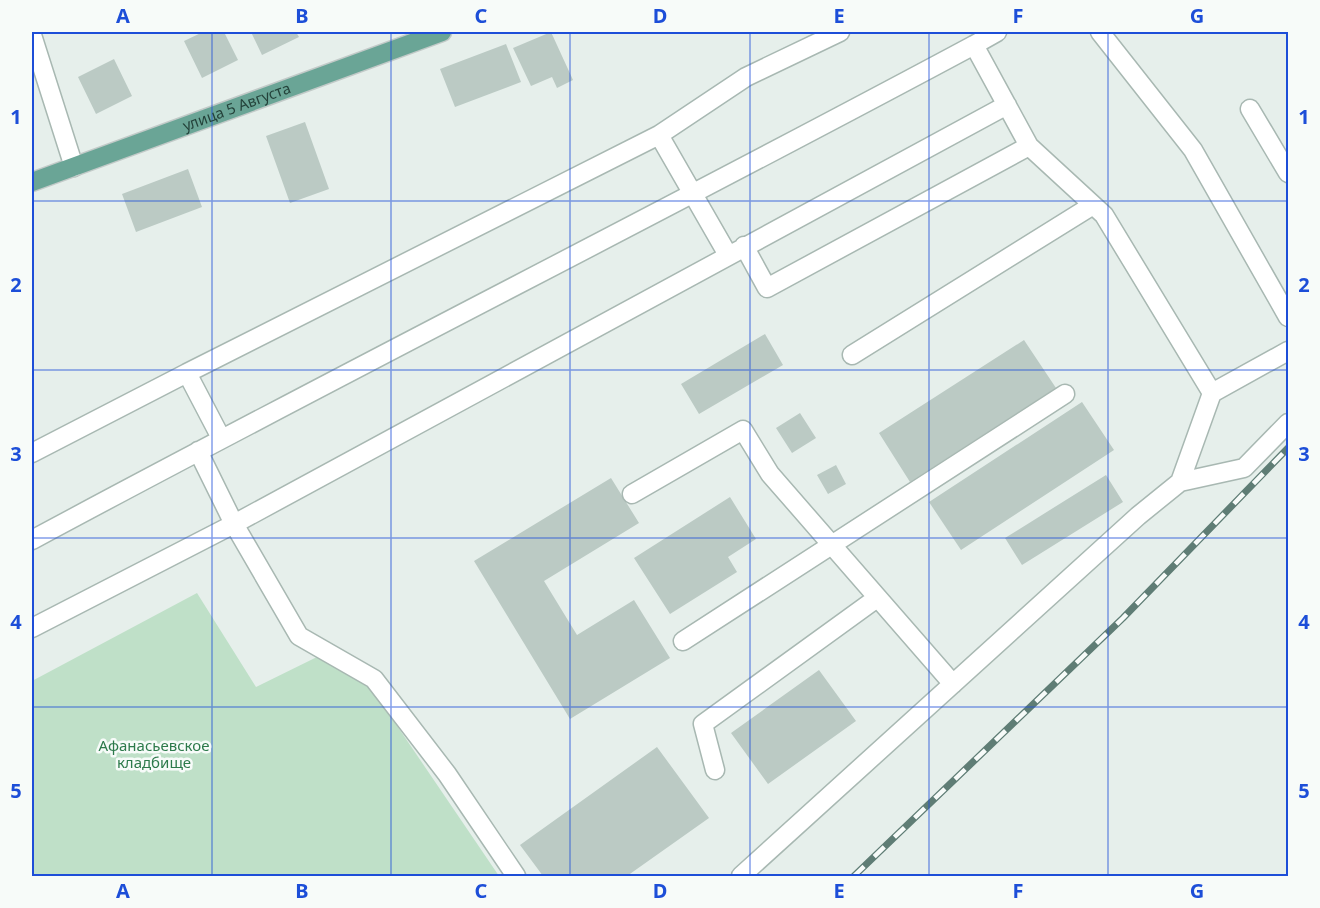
<svg xmlns="http://www.w3.org/2000/svg" width="1320" height="908" font-family="'Noto Sans',sans-serif">
<rect width="100%" height="100%" fill="#e6efeb"/>
<path fill="#bfe0c8" d="M197,593l59,94 63,-31 51,30 129,190h-467v-195z"/>
<path fill="#bbcac4" d="M203,32h21l14,28 -36,18 -18,-37z
M251,32h45l3,5 -37,18z
M551,32l22,48 -16,8 -5,-11 -21,9 -18,-38z
M506,44l15,38 -66,25 -15,-38z
M114,59l18,37 -36,18 -18,-37z
M305,122l24,67 -39,14 -24,-67z
M188,169l14,38 -66,25 -14,-38z
M765,334l18,31 -84,49 -18,-30z
M1024,340l32,48 -146,94 -31,-49z
M1082,402l32,48 -153,100 -32,-48z
M800,413l16,25 -24,15 -16,-25z
M836,465l10,19 -18,10 -11,-19z
M1106,475l17,27 -101,63 -17,-27z
M611,478l28,45 -95,58 33,54 57,-35 36,58 -100,61 -96,-158z
M730,497l26,42 -28,18 9,15 -67,42 -36,-56z
M819,670l37,51 -88,63 -37,-51z
M657,747l52,71 -82,58h-84l-23,-31z"/>
<g fill="none" stroke-linecap="round" stroke-linejoin="round">
<defs>
<path id="minor" d="M1100,32l93,118 95,167
M32,35l42,132
M974,45l23,-13
M1250,109l38,64
M659,135l87,-58 94,-45
M744,246l23,42 262,-142
M852,355l241,-150
M187,373l472,-238 69,120
M1212,393l76,-42
M198,451l36,73 65,112 75,43 73,95 69,102
M32,453l155,-80 34,65
M632,494l111,-64 27,44 183,210
M32,540c312,-168 629,-327 942,-495l55,101 75,69 108,178 -32,89
M32,628l202,-104 773,-419
M683,641l382,-247
M715,770l-12,-46 174,-126
M741,876l397,-360 42,-34 64,-14 44,-45"/>
<g id="major">
<path id="s1" d="M32,182l410,-150"/>
</g>
</defs>
<use href="#minor" stroke="#a8b8b2" stroke-width="21"/>
<use href="#major" stroke="#c2cac8" stroke-width="21"/>
<use href="#minor" stroke="#fff" stroke-width="18"/>
<use href="#major" stroke="#6aa596" stroke-width="18"/>
<defs>
<path id="rail" d="M854,876l269,-258 165,-170"/>
</defs>
<use href="#rail" stroke="#5f7d75" stroke-width="7"/>
<use href="#rail" stroke="#f7fbf9" stroke-width="4.5" stroke-dasharray="14" stroke-linecap="butt"/>
</g>
<path fill="none" stroke="#1d4ed8" stroke-width="1.5" stroke-opacity="0.55" d="M212,32v844M391,32v844M570,32v844M750,32v844M929,32v844M1108,32v844M32,201h1256M32,370h1256M32,538h1256M32,707h1256"/>
<g text-anchor="middle" stroke-width="5" stroke-linejoin="round" paint-order="stroke">
<g font-size="15" fill="#24423a" stroke="#f7fbf9">
<text dy="5" stroke="none"><textPath href="#s1" startOffset="218">улица 5 Августа</textPath></text>
</g>
<g font-size="15" fill="#2d7a4b" stroke="#f7fbf9">
<text x="154" y="751">Афанасьевское<tspan x="154" dy="17">кладбище</tspan></text>
</g>
</g>
<rect width="1320" height="908" fill="none" stroke="#f7fbf9" stroke-width="66"/>
<rect x="33" y="33" width="1254" height="842" fill="none" stroke="#1d4ed8" stroke-width="2"/>
<g font-size="20" text-anchor="middle" font-weight="bold" fill="#1d4ed8">
<text x="123" y="23">A</text>
<text x="302" y="23">B</text>
<text x="481" y="23">C</text>
<text x="660" y="23">D</text>
<text x="839" y="23">E</text>
<text x="1018" y="23">F</text>
<text x="1197" y="23">G</text>
<text x="16" y="124">1</text>
<text x="1304" y="124">1</text>
<text x="16" y="292">2</text>
<text x="1304" y="292">2</text>
<text x="16" y="461">3</text>
<text x="1304" y="461">3</text>
<text x="16" y="629">4</text>
<text x="1304" y="629">4</text>
<text x="16" y="798">5</text>
<text x="1304" y="798">5</text>
<text x="123" y="898">A</text>
<text x="302" y="898">B</text>
<text x="481" y="898">C</text>
<text x="660" y="898">D</text>
<text x="839" y="898">E</text>
<text x="1018" y="898">F</text>
<text x="1197" y="898">G</text>
</g>
</svg>
